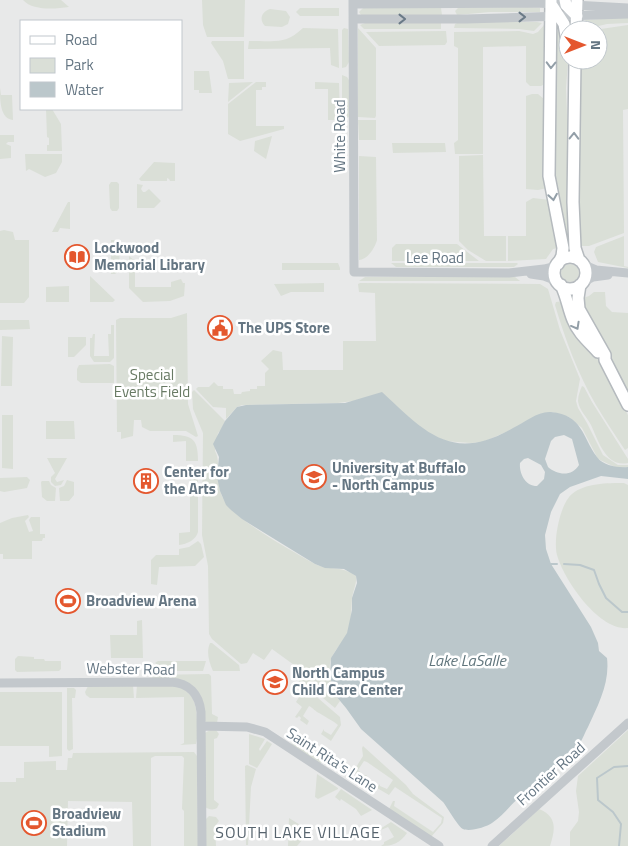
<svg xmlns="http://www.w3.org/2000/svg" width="628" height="846" font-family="'Titillium Web',sans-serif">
<rect width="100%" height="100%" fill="#fafaf8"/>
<path fill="#e8e9e9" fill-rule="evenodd" d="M0,0h628v846h-628zM21,21h160v88h-160zM568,30h30v30h-30z"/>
<path fill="#dadfd7" d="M23,0h38l8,7c-14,2 -36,4 -46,-7z
M202,0h43l-1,37h-37l-4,-12z
M528,7l12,1v4h-50l-33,3 -2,-4 3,-3z
M300,8h39v8h-39l-4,-4z
M363,8h78l1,7h-81l-2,-3z
M270,9l16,2 4,6 -2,7 -6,3 -17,-1c-6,-6 -4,-14 5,-17z
M628,17v6l-21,1 -17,4 -8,-5 4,-3z
M441,22v7h-77l-4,-4 5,-2z
M459,22h78l5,1 -8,8 -15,-2 -65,-1 1,-4z
M544,25l1,2v57l-4,2h-11l-4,-4v-36l-43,1v107h-28l-1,-11 4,-3v-92l-4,-2v-14l65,-1 14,3 5,-2z
M628,25v84l-5,1 1,123 -35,13h-11l-1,-46 2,-2 -1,-138h20v-30h-4z
M559,26l4,1 5,35 -2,26 6,159h-7l-10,-57v-143l1,-12z
M303,28l35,1 1,39 -8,-3 -1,-17 -82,1 1,-8c24,-1 35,5 54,-13z
M344,28l4,1 1,33 -3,5 -4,1v-38z
M358,28l18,20v68l-1,2 -17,-1z
M446,31l1,11 -2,3 -66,1 -13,-14z
M212,41h32v38h-16l-5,-18 -12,-18z
M209,71l3,22h-13v-3h-5v-19z
M342,75l5,2 2,3v37l-7,3z
M253,82l-25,20 1,-19z
M256,82h10v5h-4v3h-6v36h28v3l-44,12 -12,-7v-30z
M315,82l24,1 1,37h-12v-31h-13z
M0,88l1,7h11l1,25c-13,-1 -13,-20 -13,-32z
M532,94h6l6,5 3,89 -9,2 -12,-1v-93z
M46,109h6l9,15 1,27h-15v-6h2v-7l-2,-1z
M358,120h18v20h-17z
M0,135h14v7h-6l-2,2 5,2v12l-11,1z
M272,136l-6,23 -12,-8 1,-10z
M392,143h53l1,9 -53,1z
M25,154h37v8l-6,11 -11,4 -16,-8 -3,2z
M483,155l1,81h22v25h-20l-18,-11 -9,-9v-85z
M359,156l17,1 1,83c-2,8 -10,20 -18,20z
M154,162l21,1v18h-5l-1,-2 -2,-1v3h-26l-2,-2z
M111,182h6l2,2v24l-2,3h-5l-2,-3 -1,-23z
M137,184l6,1 -2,4 2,3h2l4,-3 12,12 -7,7h-17z
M533,198l17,2 9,48 -6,1 -7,10 -38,2v-25h18v-34z
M68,202h2v27l-10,-1 -2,4h-6z
M4,230l9,2 2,8h14v57l-5,6h-24v-72z
M624,236v30l4,1v1l-30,-6 -4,-10 2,-5z
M111,240h4l4,5 1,25 -5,4h-4z
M396,244h61l22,17h-87v-13z
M129,256l6,5v26h36v-5l10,-3 2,4h2l-1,13 -14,5 -27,1 -14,-14z
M282,263h56l2,5v2h-58z
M391,263h126l1,1 -4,3h-118z
M561 273a9 9 0 1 1 18 0a9 9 0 1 1-18 0Z
M90,276l25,24 -2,2h-23z
M463,276l52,1 5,4h-161l6,-4z
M324,283v9h-33l-10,4 -7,-12z
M360,283l180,1 8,5 12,41 20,49 -4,22 2,7 9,15 16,32 15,10h10v2l-9,2 -21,-10 -16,-31 -13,-11 -17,-5 -69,30 -12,1 -27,-2 -11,-5 -17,-11 -63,-24 -15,2 -96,2 -5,2 -11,12v-11l-13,-1 -17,-18 2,-2h11l5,-5 4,4h5v3h10l1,5h7l1,-2 8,-1v-2h7v-3h8v-13l4,-4 -8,-8 12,-11 9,2 1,18h60v-29h33l-1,-48 -16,-1 -1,-8z
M69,286v16h-23v-15z
M594,292h11l1,14 6,6 16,1v81l-44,-82 -1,-14 6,-2z
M565,301l37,62 26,52v33l-3,2c-10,-15 -20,-30 -29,-45 -18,-31 -31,-66 -41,-100l1,-3z
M187,313l1,91 10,32 -2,1 -10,-6h-36l-8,-4 -1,-7h-7l-1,16 -12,3v-7h-4l-1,-112 4,-2h51z
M0,320h29l1,9 -30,1z
M111,325h3v33l-4,4h-16l-4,-6v-18h2l1,-4h2l-1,22h15l-1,-22h3z
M2,336l11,1 -1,49h-11z
M68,337h18v8l-12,12h-6z
M110,364l4,2v17h-33l-4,-3v-11l2,-4z
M582,386l2,1 8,15 36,57v4c-22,5 -30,-23 -37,-38 -4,-8 -12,-15 -13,-24 0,-6 2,-10 4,-15z
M194,390l31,31 -4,9 -3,3 -3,18c6,10 1,31 7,45 8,22 71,55 93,68 15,7 26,1 41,12 1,8 -3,14 -4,23 -1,11 0,24 -5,35 -4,8 -11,14 -15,23 -6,12 0,34 8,44l-5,7 -29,-24 -7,-1 2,-13 -29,-21 -8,11 -11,-7 -6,10 -6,1 -29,-25 -3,-5 -1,-68 -6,-31 1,-102 -10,-24 -1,-17z
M2,415h11v54l-11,-1z
M46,421h28l1,18h-29z
M173,435c21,0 25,6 25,26h-12v-20l-13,1z
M47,458h20l-12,21 2,3 7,-2 -3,5 -6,1 -4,-4v-5l4,-4z
M27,477l3,3 -3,8 -23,4 -4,-1v-13z
M190,477h8v55c-2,8 -11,12 -19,13v-12l11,-1z
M67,480l7,2v13l-5,6h-9l-1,-13 5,-2z
M42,481h7l2,4 5,3 -1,13h-8l-5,-4 -1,-15z
M624,483l4,2v143c-29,3 -64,-48 -71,-73 -4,-15 3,-51 15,-61 13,-11 35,-11 52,-11z
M28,515l1,2 -4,4 4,11 4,-1 -4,-11 2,-3h9v17h5v4h-2l-1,3h-10v18h-29v-5h-3v-31l12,-5z
M198,541l3,3 3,13 -9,9 -36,1 -2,18 -6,-1v-24l5,-5h23v-6l10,-2z
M142,620l1,38h-32l-1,-23h27v-14z
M210,643h2l27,22 1,6h-27c-4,-9 -7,-19 -3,-28z
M18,656l16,1v2h10l1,2h16v8l-2,2 -42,1 -2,-2v-11z
M158,661h48l-3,10h-37l-11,-8z
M209,674l2,2 1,38 6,3 -1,6h-10l-2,-2 -5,-26 -47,-16 -2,-4z
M133,685l1,13h-44l-4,-3 -1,-3 3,-6z
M137,685c32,0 60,-6 60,36 0,7 1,16 -1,23l-16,1 4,-2v-46l-48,1z
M304,686l36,31 1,8 -10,16 -10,-7 3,-5v2l7,4 7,-10c-6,-5 -13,-8 -19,-12 -3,-1 -6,-5 -10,-7l-6,10 6,5 -2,4 -7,-5 1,-2 -2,-2 -2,2 -2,-1 7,-10 -6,-5 5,-8z
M67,688h7l2,2 -1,8h-3l1,51 -4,2 -2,-2z
M0,692h62v64l-13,1v-11h-49z
M210,730h6l3,4 -2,4 -3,1v61l5,4 -2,4c-3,2 -8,2 -12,-1v-74z
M628,730v116h-58v-14l8,-11 1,-9 -3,-21 2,-15z
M249,734l16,5 -6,10 1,2 7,-10 5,3 -15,24 -8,-4z
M296,734l2,1 -2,4 27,18 1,-2 2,1 -6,8 -28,-19 -1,-4z
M363,746l43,39 7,9 31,23 -1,6 -12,14 -42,-28 4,-8h2l-1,5 39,26 8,-9 1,-5 -47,-31 -6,8 -12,-7 3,-4v2l7,3 6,-9 -26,-18 -3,-1 -6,9 6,5h3l-2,4 -12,-7 10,-16 -1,-8z
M194,752l3,4 1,90h-14v-35l-2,-2 2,-51 -2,-2h-27l-4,2v88h-18l-1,-44 -64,-1 -1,45h-67v-64h16v-4h8v-16l32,-1v9h11l1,-12h4l1,-5z
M247,765l9,4 -5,18 -3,58h-2l-1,-79z
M317,774l21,14v1l-20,10 -3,-2z
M341,789l31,21 -11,6 -5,-7 -15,-10 -1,2 -5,-4z
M539,809c19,8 16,21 11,37h-51z
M209,816l7,1 3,4 -4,5 1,20h-10l-1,-26z
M289,818l21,13 -13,15h-9z
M391,822l16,11c-7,10 -14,13 -26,13l3,-2v-2l10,-5 -6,-10 -7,3 -1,-1z"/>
<path fill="#bbc7cb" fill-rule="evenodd" d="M382,392c44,41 70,71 131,36 12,-6 25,-17 38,-16 32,3 31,25 46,45 6,9 22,11 31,10v12l-27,-3 -31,11 -10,7 -9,18 -6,23 1,14 5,15 40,63 7,16 1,8 8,7c3,25 -9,47 -19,69 -3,5 -5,12 -9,17 -16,20 -40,35 -59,53 -10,8 -17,19 -28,26 -6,4 -22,9 -29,6 -4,-1 -16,-22 -20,-27l-82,-73 -15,-21 -10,-12 -6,-19 1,-19 16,-25 5,-23v-12l5,-15 -1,-7 -12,-7 -19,-1 -10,-4 -73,-45 -11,-9 -5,-5 -6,-14 -3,-14 2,-20 -6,-13 12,-23 12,-14 9,-2 99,-2zM564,435l8,4 7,26c-7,12 -22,10 -31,2l-3,-8 6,-18 4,-4zM528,458l13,7 4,7 -1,7 -7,7c-12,0 -18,-13 -17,-23l4,-4z"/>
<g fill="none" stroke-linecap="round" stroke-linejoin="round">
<path stroke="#bbc7cb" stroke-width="2" d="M551,564h6
M564,564l16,1 14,5 5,14 7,14 16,14h6
M619,846l2,-22 -8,-12 -15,-12 -1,-22 17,-11 14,-1"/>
<defs>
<path id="major" d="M551,0l-2,176 14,72 -1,8 -4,8
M565,0l1,5 11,11
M551,4l13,20 4,23
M576,30l1,-30
M575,60l-2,142 2,46 4,12
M554 273a16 16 0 1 1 32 0a16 16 0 1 1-32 0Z
M561,285c6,12 7,23 12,35 5,13 16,22 25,32
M580,285l-2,13 1,11 26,46v5l23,45"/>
</defs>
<use href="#major" stroke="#b5babe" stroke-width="14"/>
<path stroke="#c3c8cc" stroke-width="9" d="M353,0l1,272 155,1 35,-4 12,-3
M353,4l184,-1 91,5
M353,19h113l162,-5
M584,265l12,5 32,3
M531,274l13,2 13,5
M583,282l10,-5 15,-2
M0,683l171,-1c18,1 28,12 30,30l1,134
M201,726l46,1 18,5 174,114
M492,846l136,-123"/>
<use href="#major" stroke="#fff" stroke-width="11"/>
</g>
<defs><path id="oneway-chevron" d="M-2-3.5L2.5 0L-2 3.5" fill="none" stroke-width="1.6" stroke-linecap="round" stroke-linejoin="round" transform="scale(1.25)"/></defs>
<g stroke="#6a7a87">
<use href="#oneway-chevron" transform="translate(522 17)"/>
<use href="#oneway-chevron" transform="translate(402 19)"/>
</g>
<g stroke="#939fa8">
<use href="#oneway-chevron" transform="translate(551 65) rotate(91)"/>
<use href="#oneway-chevron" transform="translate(574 136) rotate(-89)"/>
<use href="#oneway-chevron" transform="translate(553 197) rotate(81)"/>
<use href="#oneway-chevron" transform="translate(576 326) rotate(61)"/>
</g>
<defs>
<symbol id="library-ring" viewBox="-11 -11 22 22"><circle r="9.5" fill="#fff" stroke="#e4572e" stroke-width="1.5"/><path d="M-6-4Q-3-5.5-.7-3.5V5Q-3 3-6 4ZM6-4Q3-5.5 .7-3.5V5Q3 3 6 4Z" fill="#e4572e"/></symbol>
<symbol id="civic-ring" viewBox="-11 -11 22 22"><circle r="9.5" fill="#fff" stroke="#e4572e" stroke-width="1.5"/><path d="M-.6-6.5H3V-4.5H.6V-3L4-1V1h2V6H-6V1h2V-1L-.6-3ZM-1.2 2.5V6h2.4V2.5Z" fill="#e4572e"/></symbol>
<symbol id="university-ring" viewBox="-11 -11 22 22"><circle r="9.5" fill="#fff" stroke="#e4572e" stroke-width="1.5"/><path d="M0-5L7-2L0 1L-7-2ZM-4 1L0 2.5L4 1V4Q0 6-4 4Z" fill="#e4572e"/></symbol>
<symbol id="building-ring" viewBox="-11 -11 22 22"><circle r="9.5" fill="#fff" stroke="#e4572e" stroke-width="1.5"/><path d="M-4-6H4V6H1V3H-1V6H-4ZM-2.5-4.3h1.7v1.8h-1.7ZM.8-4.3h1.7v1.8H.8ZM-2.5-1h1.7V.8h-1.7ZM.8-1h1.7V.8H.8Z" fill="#e4572e"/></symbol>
<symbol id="stadium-ring" viewBox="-11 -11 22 22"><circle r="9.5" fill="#fff" stroke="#e4572e" stroke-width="1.5"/><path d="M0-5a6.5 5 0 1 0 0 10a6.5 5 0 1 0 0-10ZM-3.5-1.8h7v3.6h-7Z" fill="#e4572e"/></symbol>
<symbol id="school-ring" viewBox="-11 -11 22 22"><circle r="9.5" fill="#fff" stroke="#e4572e" stroke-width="1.5"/><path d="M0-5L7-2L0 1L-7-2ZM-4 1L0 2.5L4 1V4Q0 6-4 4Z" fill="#e4572e"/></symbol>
</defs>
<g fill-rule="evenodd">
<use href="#library-ring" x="63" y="243" width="28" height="28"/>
<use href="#civic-ring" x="206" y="314" width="28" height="28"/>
<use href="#university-ring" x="300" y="463" width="28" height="28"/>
<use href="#building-ring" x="132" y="467" width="28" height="28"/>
<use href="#stadium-ring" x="54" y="587" width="28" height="28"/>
<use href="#school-ring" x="261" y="668" width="28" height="28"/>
<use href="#stadium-ring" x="20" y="809" width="28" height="28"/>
</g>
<g text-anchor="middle" stroke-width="5" stroke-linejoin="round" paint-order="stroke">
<g font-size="15" fill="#657683" stroke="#fff">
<text transform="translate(340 136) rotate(-90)" y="5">White Road</text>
<text x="435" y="263">Lee Road</text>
<text transform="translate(131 669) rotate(1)" y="5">Webster Road</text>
<text transform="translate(332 760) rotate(33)" y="5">Saint Rita's Lane</text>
<text transform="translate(551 774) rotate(-42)" y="5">Frontier Road</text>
</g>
<g font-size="15" font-weight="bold" fill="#657683" stroke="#fff" text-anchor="start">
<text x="94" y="253">Lockwood<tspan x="94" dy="17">Memorial Library</tspan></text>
<text x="238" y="333">The UPS Store</text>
<text x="332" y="473">University at Buffalo<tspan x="332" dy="17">- North Campus</tspan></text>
<text x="164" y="477">Center for<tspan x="164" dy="17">the Arts</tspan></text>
<text x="86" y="606">Broadview Arena</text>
<text x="292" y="678">North Campus<tspan x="292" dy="17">Child Care Center</tspan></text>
<text x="52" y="819">Broadview<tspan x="52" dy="17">Stadium</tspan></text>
</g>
<g font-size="15" fill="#687a64" stroke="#fff">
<text x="152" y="380">Special<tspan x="152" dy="17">Events Field</tspan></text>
</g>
<g font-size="16" font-style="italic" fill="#60757c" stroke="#fff">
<text x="467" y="666">Lake LaSalle</text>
</g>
<g font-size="16" letter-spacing="1" fill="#57646e" stroke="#fff">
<text x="298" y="838">SOUTH LAKE VILLAGE</text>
</g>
</g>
<rect x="20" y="20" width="162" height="90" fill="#ffffff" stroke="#c1c8cd"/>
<rect x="30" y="36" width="25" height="8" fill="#ffffff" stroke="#c1c8cd"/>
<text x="65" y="45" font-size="15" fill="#657683">Road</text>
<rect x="30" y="58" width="25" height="15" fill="#dadfd7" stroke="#c1c8cd"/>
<text x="65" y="70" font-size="15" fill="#657683">Park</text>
<rect x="30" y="82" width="25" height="15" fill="#bbc7cb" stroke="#c1c8cd"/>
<text x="65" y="95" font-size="15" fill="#657683">Water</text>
<g transform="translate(583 45) rotate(90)"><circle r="24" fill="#ffffff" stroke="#c1c8cd"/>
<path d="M0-4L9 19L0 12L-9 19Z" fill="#e4572e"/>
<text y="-8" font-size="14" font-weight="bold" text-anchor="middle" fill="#657683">N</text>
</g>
</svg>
